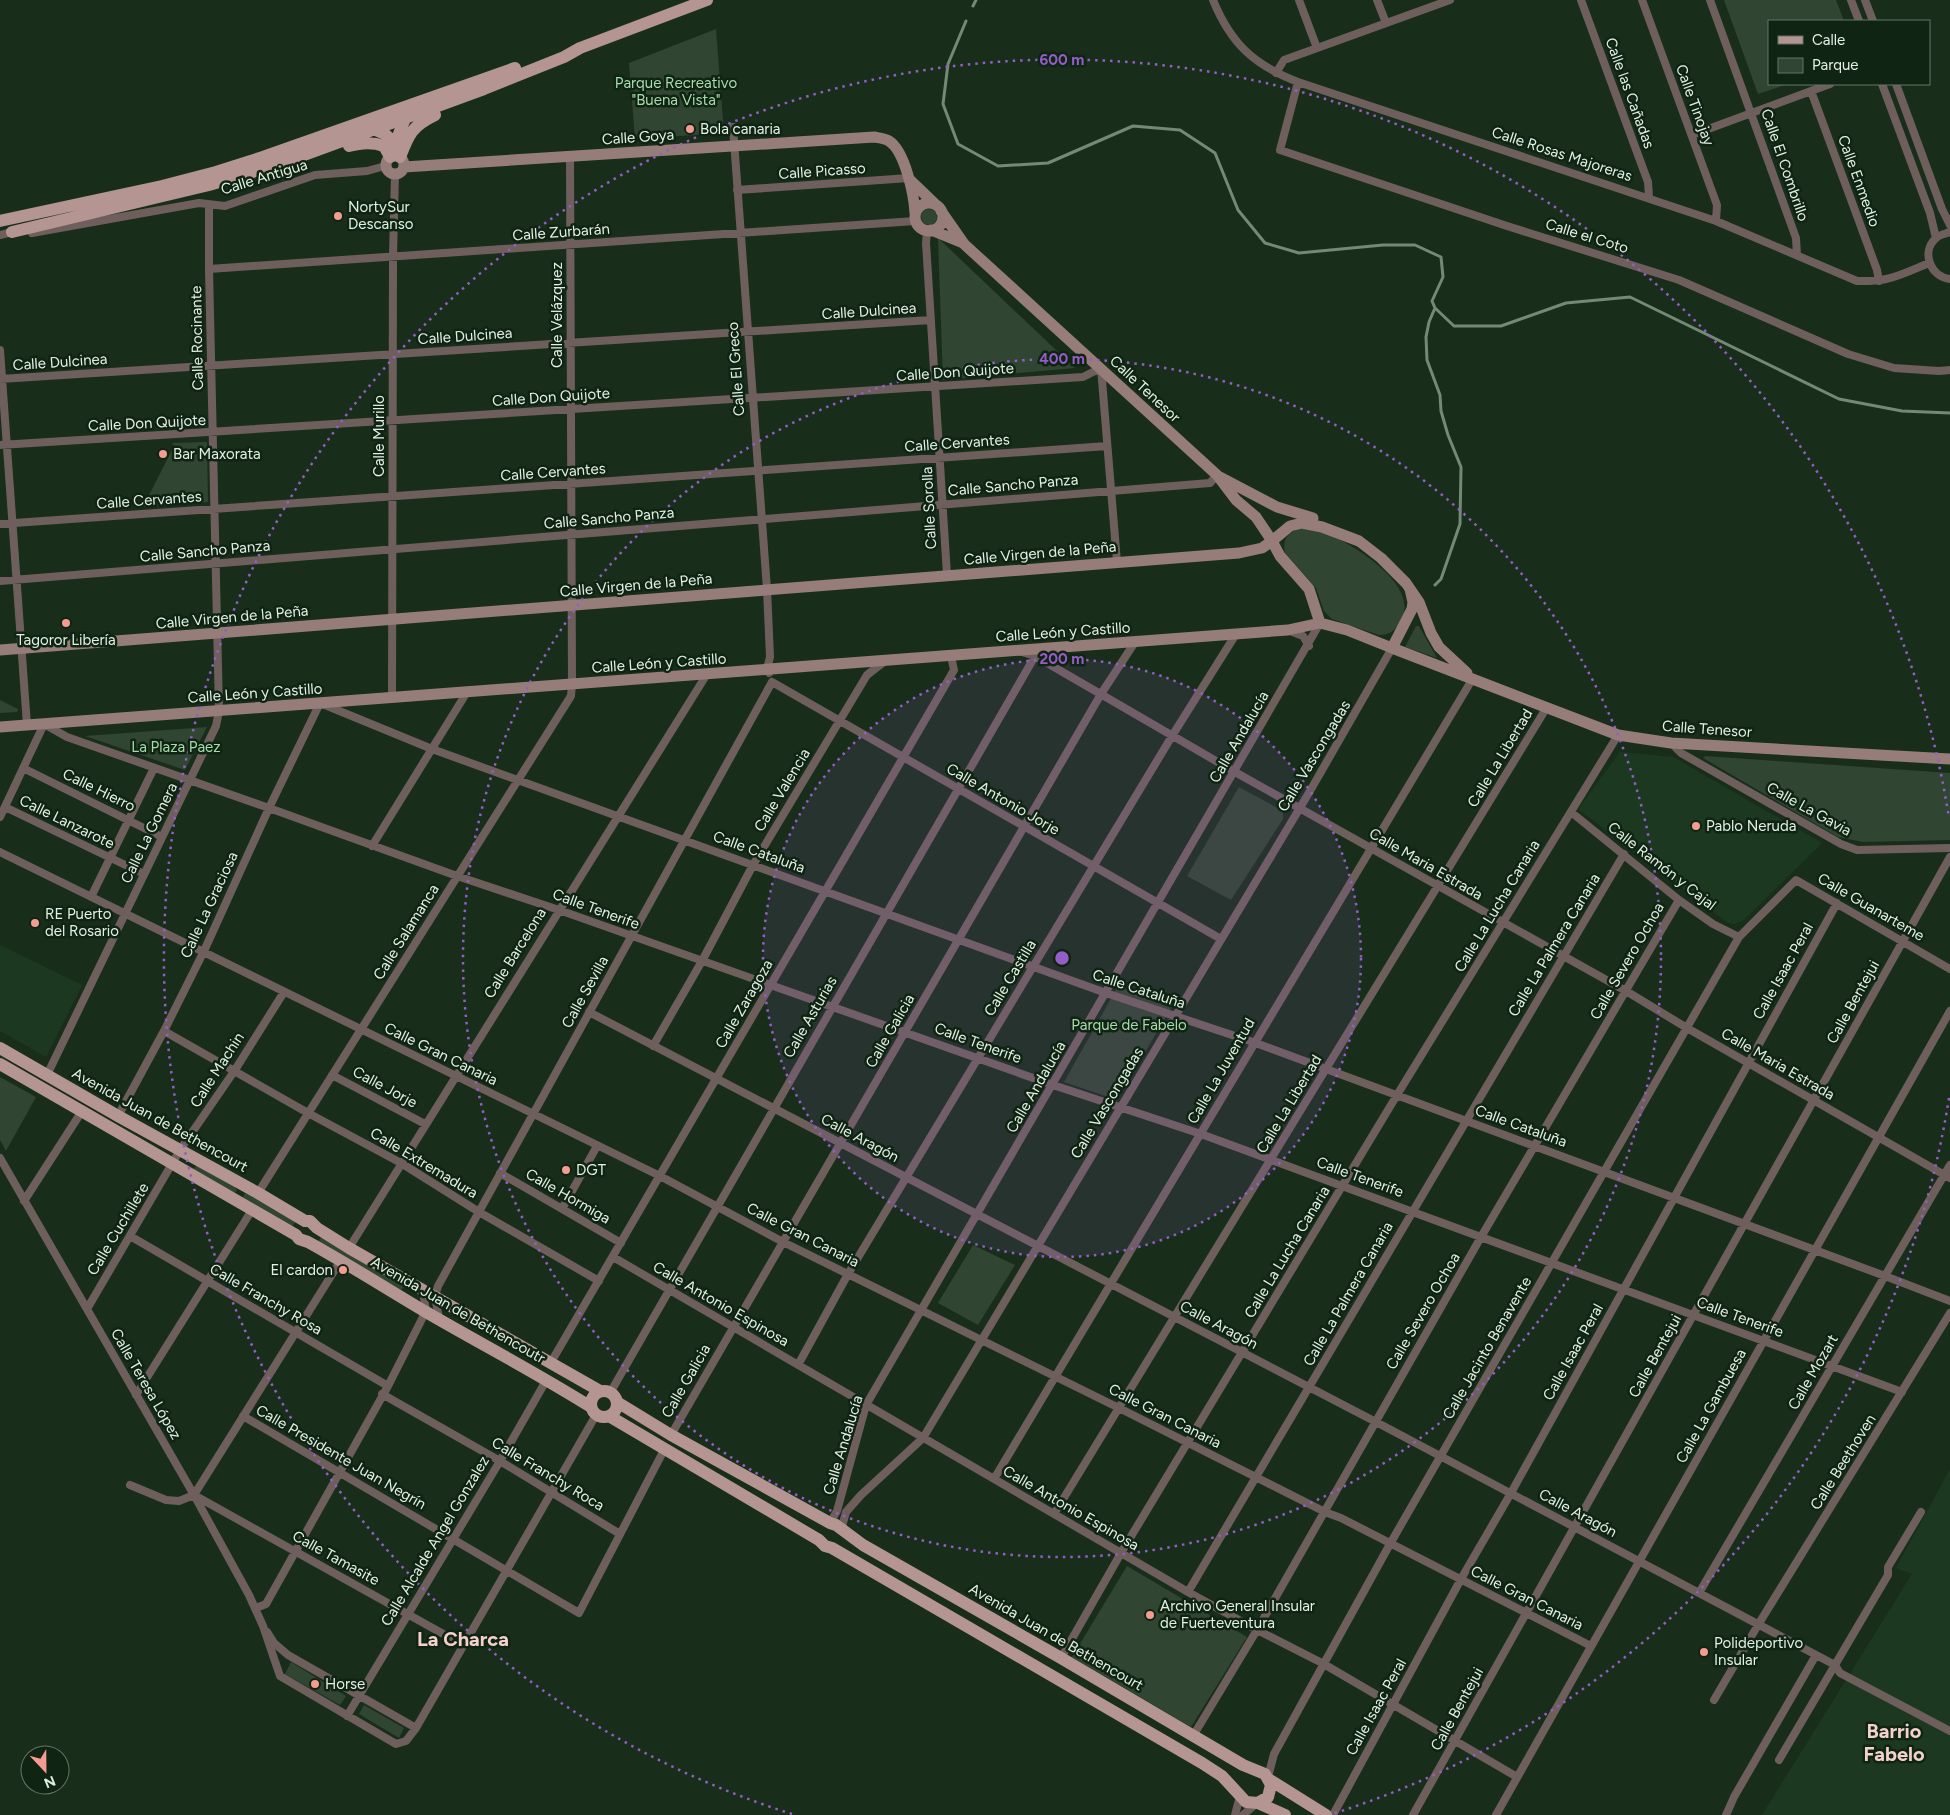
<svg xmlns="http://www.w3.org/2000/svg" width="1950" height="1815" font-family="Figtree,sans-serif">
<rect width="100%" height="100%" fill="#182e1b"/>
<path fill="#1d3820" d="M1620,752l53,5 149,86 -78,77 -9,4 -7,-1 -150,-114z
M0,945l82,40 -36,72 -46,-26z
M1950,1469v346h-188l150,-241 -16,-6z"/>
<path fill="#304532" d="M1724,0h112l8,21h-75v63h19l-30,10z
M716,29l8,104 -89,6 -6,-76z
M921 217a8 8 0 1 1 16 0a8 8 0 1 1-16 0Z
M938,238l137,130 -132,12z
M207,442l1,60 -65,5 31,-61 -2,-3z
M1300,528c8,1 16,2 23,4 27,10 96,52 79,86 -6,11 -10,17 -23,17l-47,-16 -8,-8 -8,-23 -31,-35c-3,-14 3,-20 15,-25z
M1416,626h3l18,32 -32,-11z
M0,700l18,9 -1,3 -17,1z
M207,727l-22,43 -100,-34z
M1705,756l245,17v67l-87,2 -25,-5 -135,-79z
M1239,787l44,24v8l-52,81 -44,-24z
M1118,986l53,22 -54,92 -53,-18z
M0,1077l36,20 -30,54 -6,-11z
M198,1164l33,19 6,7 -3,4 -42,-23z
M245,1193l5,1 47,26 -6,8 -49,-29z
M322,1235l84,49 -6,8 -82,-50z
M973,1245l42,20 -37,60 -40,-22z
M1127,1566l120,71 -56,90 -119,-70z
M291,1662l55,34 -6,9 -55,-31z
M364,1705l40,23 -5,10 -40,-24z"/>
<g fill="none" stroke-linecap="round" stroke-linejoin="round">
<path stroke="#738a75" stroke-width="3" d="M973,6l3,-6
M966,21l-18,43 -5,40 15,40 40,22 50,-3 85,-37 47,4 35,23 23,57 27,33 34,10 84,-8h32l26,12 2,20 -11,24 3,7 19,18h47l65,-23 64,-6 209,102 63,12 48,2
M1435,308l-6,14 -3,15 1,23 13,35 1,16 7,24 13,32 -1,57 -19,55 -6,6"/>
<path stroke="#6e5f5d" stroke-width="8" d="M1213,0c18,44 41,65 85,82l418,139 141,60c32,1 43,-6 72,-18
M1299,0l18,48
M1377,0l9,23
M1581,0l67,182 1,15
M1642,0l75,205 -1,16
M1710,0l86,238 1,17
M1851,0l8,21
M1865,0l8,21
M1276,73l8,-13 166,-60
M1298,82l-18,68 227,76 172,54 169,74 46,14 45,3 11,-1
M1882,84l48,129 6,25
M1896,84l46,125 8,16
M1811,91l66,179 2,11
M733,127l34,462 3,68 -3,12 2,4
M1692,135l138,-51
M737,190l172,-12
M927,231l-1,12 21,332
M1950,232c-5,2 -12,3 -15,7 -14,14 -4,38 15,40
M32,233l167,-30 26,3 90,-31 52,-4 18,-5
M0,235l12,-3
M209,269l706,-48
M0,350l27,375
M0,379l931,-59
M0,445l1083,-68 18,-9 16,194
M0,524l1107,-78
M0,581l1210,-98 7,-8
M1290,631l13,5 6,10
M1022,652l13,4 200,116 391,219 61,37 263,150
M772,682l449,257
M392,698l1,-441 2,-83
M1671,743l10,10 160,91 16,6 93,-2
M23,768l139,69
M5,807l139,67
M1571,812l108,88 34,24 26,13
M0,817l44,-93 23,13 202,71 188,68 102,34 494,175 148,49 701,258
M372,846l95,-154
M0,852l660,324 123,66 336,166 206,104 16,6 250,128
M91,897l63,-129
M589,1012l787,410 459,243 5,8 110,58
M164,1031l144,82 93,50 78,49 120,69
M653,1046l49,-85 51,-96 114,-190 18,-14
M47,1075l169,-349 3,-15 -10,-442v-64
M332,1075l93,49
M118,1116l46,-85 40,-80 65,-143 51,-105 112,46 674,244 147,49 632,234 65,25
M0,1158l194,337 55,100 14,31 17,50 116,68 10,-3 10,-13 180,-313
M500,1173l121,70
M258,1193l313,-497 1,-12 -2,-528
M24,1201l58,-90
M562,1209l35,-63
M130,1236l258,150
M349,1248l358,-574
M613,1257l575,335 69,38 65,33 195,114
M87,1309l93,-159 55,-80 49,-78
M439,1319l-4,-23 3,-10 334,-604
M550,1364l404,-694 -3,-14
M798,1365l50,-91 324,-538 64,-102
M610,1393l425,-737
M382,1394l118,67 120,73
M136,1395l116,-185
M243,1416l336,197 85,-163
M671,1435l430,-741 34,-52
M994,1479c159,-268 319,-535 479,-801
M130,1485l36,15 13,1 15,-6
M194,1495l269,150
M194,1495l147,-235
M1054,1514l493,-807
M830,1523l7,-12 29,-106 454,-782
M841,1530l5,-18 15,-17 62,-57 387,-647 82,-143
M1188,1592l436,-738
M1699,1593l251,-428
M256,1608l10,-4 122,-218 38,-75 -3,-20
M267,1632l7,11 14,12 128,73
M1061,1658l60,-105 276,-458 221,-360
M1714,1700l44,-75 192,-312
M347,1716l153,-255 47,-82
M1193,1736l64,-106 224,-393 198,-337
M1779,1760l109,-185v-8l33,-55
M1268,1777l6,-23 116,-210 349,-607 57,-57 154,89
M1235,1815l5,-19
M1243,1815l14,-12
M1333,1815l128,-236 50,-86 326,-590
M1413,1815l537,-958
M1496,1815l454,-804
M1726,1815l8,-18 82,-142"/>
<path stroke="#967d7a" stroke-width="11" d="M386 165a9 9 0 1 1 18 0a9 9 0 1 1-18 0Z
M404,167l470,-30c5,1 10,1 15,4 16,10 25,54 26,72
M910,180l25,24
M915 217a14 14 0 1 1 28 0a14 14 0 1 1-28 0Z
M931,230l32,13
M1220,477l57,30 36,11
M1410,589l3,13 -1,7 -20,39 -45,-18 -27,-7 -11,-34 -29,-33 -8,-15 18,-15 12,-3 20,4 37,14 22,17 25,25 13,19 12,31 8,14 28,26
M1392,648l226,87 53,8 279,16
M0,650l1239,-97 23,-5 10,-7 -16,-24 -20,-17 -19,-25 -253,-231 -23,-33
M0,727l1288,-97 32,-7"/>
<path stroke="#b49591" stroke-width="12" d="M371,128l14,6 10,10
M349,146c13,-3 23,-4 35,0l6,11
M395,155v-11l11,-28
M400,157c9,-23 12,-31 35,-42
M0,221l162,-35 54,-14 47,-15 252,-89
M12,232l197,-47 70,-21 205,-75 80,-32 16,-9 127,-48
M0,1048l118,68 140,77 47,28h5l7,7 32,20 251,143
M0,1064l296,171 3,4 9,3c40,22 79,47 118,70 55,32 111,61 165,95
M591 1404a13 13 0 1 1 26 0a13 13 0 1 1-26 0Z
M609,1416l210,124 6,6 7,2 370,215 20,13 24,26 12,1 10,-6 3,-12 -6,-11 -22,-9 -182,-107 -198,-113 -27,-20 -6,-2 -159,-88 -54,-33
M1270,1780l56,35
M1258,1803l27,12"/>
</g>
<circle cx="1062" cy="958" r="299" fill="#955dc8" fill-opacity=".12"/>
<g fill="none" stroke="#955dc8" stroke-width="2.5" stroke-dasharray="2.5 5">
<circle cx="1062" cy="958" r="299"/>
<circle cx="1062" cy="958" r="599"/>
<path d="M1949 1098A898 898 0 0 1 1332 1814M792 1814A898 898 0 1 1 1949 818"/>
</g>
<g fill="#f59c92" stroke="#0f2412" stroke-width="2">
<circle cx="690" cy="129" r="5"/>
<circle cx="338" cy="216" r="5"/>
<circle cx="163" cy="454" r="5"/>
<circle cx="66" cy="623" r="5"/>
<circle cx="1696" cy="826" r="5"/>
<circle cx="35" cy="923" r="5"/>
<circle cx="566" cy="1170" r="5"/>
<circle cx="343" cy="1270" r="5"/>
<circle cx="1150" cy="1615" r="5"/>
<circle cx="1704" cy="1652" r="5"/>
<circle cx="315" cy="1684" r="5"/>
</g>
<g text-anchor="middle" stroke-width="5" stroke-linejoin="round" paint-order="stroke">
<g font-size="15" fill="#a8daac" stroke="#0f2412">
<text x="676" y="88">Parque Recreativo<tspan x="676" dy="17">"Buena Vista"</tspan></text>
<text x="176" y="752">La Plaza Paez</text>
<text x="1129" y="1030">Parque de Fabelo</text>
</g>
<g font-size="15" fill="#e2f0e3" stroke="#0f2412">
<text transform="translate(1630 93) rotate(70)" y="5">Calle las Cañadas</text>
<text transform="translate(1695 105) rotate(70)" y="5">Calle Tinojay</text>
<text transform="translate(638 137) rotate(-4)" y="5">Calle Goya</text>
<text transform="translate(1562 154) rotate(18)" y="5">Calle Rosas Majoreras</text>
<text transform="translate(1785 165) rotate(71)" y="5">Calle El Combrillo</text>
<text transform="translate(822 171) rotate(-4)" y="5">Calle Picasso</text>
<text transform="translate(264 177) rotate(-17)" y="5">Calle Antigua</text>
<text transform="translate(1859 181) rotate(70)" y="5">Calle Enmedio</text>
<text transform="translate(561 232) rotate(-4)" y="5">Calle Zurbarán</text>
<text transform="translate(1587 236) rotate(17)" y="5">Calle el Coto</text>
<text transform="translate(869 311) rotate(-4)" y="5">Calle Dulcinea</text>
<text transform="translate(557 315) rotate(-90)" y="5">Calle Velázquez</text>
<text transform="translate(465 336) rotate(-4)" y="5">Calle Dulcinea</text>
<text transform="translate(197 338) rotate(-91)" y="5">Calle Rocinante</text>
<text transform="translate(60 362) rotate(-4)" y="5">Calle Dulcinea</text>
<text transform="translate(736 369) rotate(-94)" y="5">Calle El Greco</text>
<text transform="translate(955 372) rotate(-4)" y="5">Calle Don Quijote</text>
<text transform="translate(1145 389) rotate(43)" y="5">Calle Tenesor</text>
<text transform="translate(551 397) rotate(-4)" y="5">Calle Don Quijote</text>
<text transform="translate(147 423) rotate(-3)" y="5">Calle Don Quijote</text>
<text transform="translate(379 436) rotate(-90)" y="5">Calle Murillo</text>
<text transform="translate(957 443) rotate(-4)" y="5">Calle Cervantes</text>
<text transform="translate(553 472) rotate(-4)" y="5">Calle Cervantes</text>
<text transform="translate(1013 485) rotate(-5)" y="5">Calle Sancho Panza</text>
<text transform="translate(149 500) rotate(-4)" y="5">Calle Cervantes</text>
<text transform="translate(929 508) rotate(-93)" y="5">Calle Sorolla</text>
<text transform="translate(609 518) rotate(-5)" y="5">Calle Sancho Panza</text>
<text transform="translate(205 551) rotate(-5)" y="5">Calle Sancho Panza</text>
<text transform="translate(1040 553) rotate(-5)" y="5">Calle Virgen de la Peña</text>
<text transform="translate(636 585) rotate(-5)" y="5">Calle Virgen de la Peña</text>
<text transform="translate(232 617) rotate(-5)" y="5">Calle Virgen de la Peña</text>
<text transform="translate(1063 632) rotate(-4)" y="5">Calle León y Castillo</text>
<text transform="translate(659 663) rotate(-4)" y="5">Calle León y Castillo</text>
<text transform="translate(255 693) rotate(-4)" y="5">Calle León y Castillo</text>
<text transform="translate(1707 729) rotate(4)" y="5">Calle Tenesor</text>
<text transform="translate(1239 737) rotate(-60)" y="5">Calle Andalucía</text>
<text transform="translate(1314 756) rotate(-59)" y="5">Calle Vascongadas</text>
<text transform="translate(1500 758) rotate(-59)" y="5">Calle La Libertad</text>
<text transform="translate(99 790) rotate(26)" y="5">Calle Hierro</text>
<text transform="translate(782 790) rotate(-59)" y="5">Calle Valencia</text>
<text transform="translate(1003 799) rotate(30)" y="5">Calle Antonio Jorje</text>
<text transform="translate(1809 809) rotate(29)" y="5">Calle La Gavia</text>
<text transform="translate(67 822) rotate(26)" y="5">Calle Lanzarote</text>
<text transform="translate(149 833) rotate(-64)" y="5">Calle La Gomera</text>
<text transform="translate(759 852) rotate(20)" y="5">Calle Cataluña</text>
<text transform="translate(1426 864) rotate(30)" y="5">Calle Maria Estrada</text>
<text transform="translate(1662 866) rotate(38)" y="5">Calle Ramón y Cajal</text>
<text transform="translate(209 905) rotate(-65)" y="5">Calle La Graciosa</text>
<text transform="translate(1497 906) rotate(-59)" y="5">Calle La Lucha Canaria</text>
<text transform="translate(1871 907) rotate(30)" y="5">Calle Guanarteme</text>
<text transform="translate(596 909) rotate(20)" y="5">Calle Tenerife</text>
<text transform="translate(406 932) rotate(-58)" y="5">Calle Salamanca</text>
<text transform="translate(1554 945) rotate(-59)" y="5">Calle La Palmera Canaria</text>
<text transform="translate(515 953) rotate(-58)" y="5">Calle Barcelona</text>
<text transform="translate(1627 961) rotate(-60)" y="5">Calle Severo Ochoa</text>
<text transform="translate(1783 971) rotate(-61)" y="5">Calle Isaac Peral</text>
<text transform="translate(1010 978) rotate(-59)" y="5">Calle Castilla</text>
<text transform="translate(1139 989) rotate(18)" y="5">Calle Cataluña</text>
<text transform="translate(585 992) rotate(-61)" y="5">Calle Sevilla</text>
<text transform="translate(1853 1002) rotate(-61)" y="5">Calle Bentejui</text>
<text transform="translate(744 1004) rotate(-60)" y="5">Calle Zaragoza</text>
<text transform="translate(810 1017) rotate(-60)" y="5">Calle Asturias</text>
<text transform="translate(890 1031) rotate(-60)" y="5">Calle Galicia</text>
<text transform="translate(978 1043) rotate(20)" y="5">Calle Tenerife</text>
<text transform="translate(441 1054) rotate(26)" y="5">Calle Gran Canaria</text>
<text transform="translate(1778 1064) rotate(30)" y="5">Calle Maria Estrada</text>
<text transform="translate(217 1070) rotate(-57)" y="5">Calle Machin</text>
<text transform="translate(1221 1071) rotate(-60)" y="5">Calle La Juventud</text>
<text transform="translate(385 1087) rotate(28)" y="5">Calle Jorje</text>
<text transform="translate(1036 1087) rotate(-60)" y="5">Calle Andalucía</text>
<text transform="translate(1107 1103) rotate(-59)" y="5">Calle Vascongadas</text>
<text transform="translate(1289 1104) rotate(-59)" y="5">Calle La Libertad</text>
<text transform="translate(160 1120) rotate(29)" y="5">Avenida Juan de Bethencourt</text>
<text transform="translate(1521 1126) rotate(20)" y="5">Calle Cataluña</text>
<text transform="translate(860 1138) rotate(28)" y="5">Calle Aragón</text>
<text transform="translate(424 1163) rotate(31)" y="5">Calle Extremadura</text>
<text transform="translate(1360 1177) rotate(20)" y="5">Calle Tenerife</text>
<text transform="translate(568 1196) rotate(30)" y="5">Calle Hormiga</text>
<text transform="translate(118 1229) rotate(-59)" y="5">Calle Cuchillete</text>
<text transform="translate(803 1235) rotate(27)" y="5">Calle Gran Canaria</text>
<text transform="translate(1287 1252) rotate(-59)" y="5">Calle La Lucha Canaria</text>
<text transform="translate(1348 1294) rotate(-60)" y="5">Calle La Palmera Canaria</text>
<text transform="translate(266 1299) rotate(30)" y="5">Calle Franchy Rosa</text>
<text transform="translate(721 1304) rotate(30)" y="5">Calle Antonio Espinosa</text>
<text transform="translate(458 1310) rotate(30)" y="5">Avenida Juan de Bethencoutr</text>
<text transform="translate(1423 1311) rotate(-60)" y="5">Calle Severo Ochoa</text>
<text transform="translate(1740 1317) rotate(20)" y="5">Calle Tenerife</text>
<text transform="translate(1219 1325) rotate(28)" y="5">Calle Aragón</text>
<text transform="translate(1487 1348) rotate(-60)" y="5">Calle Jacinto Benavente</text>
<text transform="translate(1573 1352) rotate(-61)" y="5">Calle Isaac Peral</text>
<text transform="translate(1655 1356) rotate(-61)" y="5">Calle Bentejui</text>
<text transform="translate(1813 1372) rotate(-60)" y="5">Calle Mozart</text>
<text transform="translate(686 1381) rotate(-60)" y="5">Calle Galicia</text>
<text transform="translate(146 1384) rotate(60)" y="5">Calle Teresa López</text>
<text transform="translate(1711 1406) rotate(-61)" y="5">Calle La Gambuesa</text>
<text transform="translate(1165 1416) rotate(27)" y="5">Calle Gran Canaria</text>
<text transform="translate(843 1445) rotate(-73)" y="5">Calle Andalucía</text>
<text transform="translate(341 1457) rotate(30)" y="5">Calle Presidente Juan Negrín</text>
<text transform="translate(1843 1462) rotate(-58)" y="5">Calle Beethoven</text>
<text transform="translate(548 1474) rotate(31)" y="5">Calle Franchy Roca</text>
<text transform="translate(1071 1508) rotate(30)" y="5">Calle Antonio Espinosa</text>
<text transform="translate(1578 1513) rotate(28)" y="5">Calle Aragón</text>
<text transform="translate(435 1541) rotate(-59)" y="5">Calle Alcalde Angel Gonzalez</text>
<text transform="translate(336 1558) rotate(29)" y="5">Calle Tamasite</text>
<text transform="translate(1527 1598) rotate(27)" y="5">Calle Gran Canaria</text>
<text transform="translate(1056 1637) rotate(30)" y="5">Avenida Juan de Bethencourt</text>
<text transform="translate(1376 1707) rotate(-61)" y="5">Calle Isaac Peral</text>
<text transform="translate(1457 1709) rotate(-61)" y="5">Calle Bentejui</text>
</g>
<g font-size="15" fill="#e2f0e3" stroke="#0f2412" text-anchor="start">
<text x="700" y="134">Bola canaria</text>
<text x="348" y="212">NortySur<tspan x="348" dy="17">Descanso</tspan></text>
<text x="173" y="459">Bar Maxorata</text>
<text x="66" y="645" text-anchor="middle">Tagoror Libería</text>
<text x="1706" y="831">Pablo Neruda</text>
<text x="45" y="919">RE Puerto<tspan x="45" dy="17">del Rosario</tspan></text>
<text x="576" y="1175">DGT</text>
<text x="333" y="1275" text-anchor="end">El cardon</text>
<text x="1160" y="1611">Archivo General Insular<tspan x="1160" dy="17">de Fuerteventura</tspan></text>
<text x="1714" y="1648">Polideportivo<tspan x="1714" dy="17">Insular</tspan></text>
<text x="325" y="1689">Horse</text>
</g>
<g font-size="20" font-weight="bold" fill="#f4d1cc" stroke="#0f2412">
<text x="463" y="1646">La Charca</text>
<text x="1894" y="1738">Barrio<tspan x="1894" dy="23">Fabelo</tspan></text>
</g>
</g>
<circle cx="1062" cy="958" r="8" fill="#955dc8" stroke="#0f2412" stroke-width="2.5"/>
<g font-size="15" text-anchor="middle" font-weight="bold" fill="#955dc8" stroke="#0f2412" stroke-width="5" stroke-linejoin="round" paint-order="stroke">
<text x="1062" y="65">600 m</text>
<text x="1062" y="364">400 m</text>
<text x="1062" y="664">200 m</text>
</g>
<rect x="1768" y="20" width="162" height="65" fill="#0f2412" stroke="#637666"/>
<rect x="1778" y="36" width="25" height="8" fill="#b49591" stroke="#637666"/>
<text x="1812" y="45" font-size="15" fill="#e2f0e3">Calle</text>
<rect x="1778" y="58" width="25" height="15" fill="#304532" stroke="#637666"/>
<text x="1812" y="70" font-size="15" fill="#e2f0e3">Parque</text>
<g transform="translate(45 1770) rotate(158)"><circle r="24" fill="#0f2412" stroke="#637666"/>
<path d="M0-4L9 19L0 12L-9 19Z" fill="#f59c92"/>
<text y="-8" font-size="14" font-weight="bold" text-anchor="middle" fill="#e2f0e3">N</text>
</g>
</svg>
